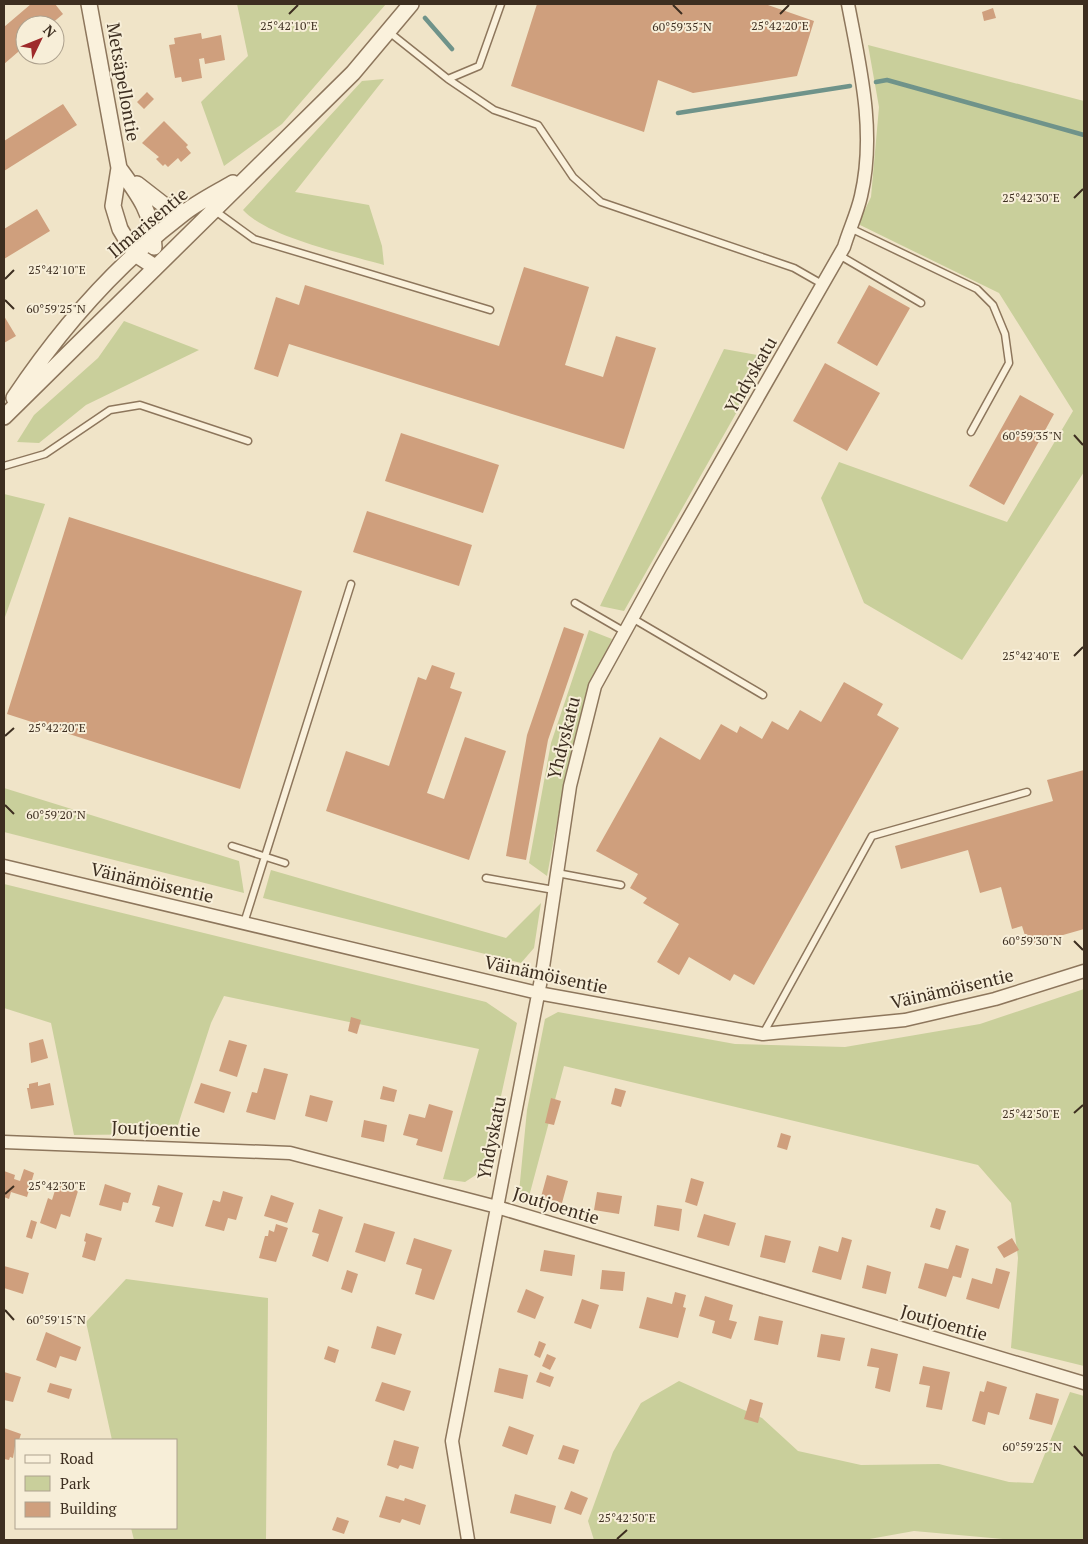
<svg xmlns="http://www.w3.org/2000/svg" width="1088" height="1544" font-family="'PT Serif',serif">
<rect width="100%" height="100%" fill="#f0e4c8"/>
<path fill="#c9cf9b" d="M237,4h149l-104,120 -58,42 -23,-64 47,-46z
M868,45l216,56v371l-122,188 -98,-57 -43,-105 18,-36 168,60 66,-111 -74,-118 -141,-69 13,-27 8,-90z
M384,79l-89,113 74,13 13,41 2,19c-38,-11 -115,-27 -141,-55l119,-129z
M124,321l75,29 -113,55 -47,38 -22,-1 17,-27 64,-57z
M724,349l44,8 -144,254 -24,-5z
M4,494l41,10 -41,116z
M589,630l23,9 -23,48 -25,98 -17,91 -18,-13 22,-120z
M4,788l235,73 5,32 -240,-61z
M271,870l235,68 35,-35 -7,45 -13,15 -258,-65z
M4,884l482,118 31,21 -32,146 -20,13 -22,-3 36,-130 -255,-53 -13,27 -36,111 -101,1 -23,-112 -47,-15z
M1084,989v377l-73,-18 7,-90 -7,-55 -33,-38 -414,-99 -37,138 -8,-12 8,-82 18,-91 13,-7 177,32 110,3 135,-23z
M126,1279l142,19 -2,242h-132l-3,-12h45v-88h-64l-26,-118z
M679,1381l83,37 36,33 63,14 78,-1 70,18 24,1 37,-91 14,4v144h-70l-100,-9 -50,9h-270l-6,-19 25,-69 28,-49z"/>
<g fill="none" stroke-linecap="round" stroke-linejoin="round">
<path stroke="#6f938a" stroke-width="4.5" d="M425,18l27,31
M876,82l11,-2 197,55
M678,113l172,-27"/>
</g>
<path fill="#cf9f7d" d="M31,4h24l8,10 -13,11h-25v21l-21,18v-37z
M537,4h228l49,17 -17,55 -104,17 -35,-13 -14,52 -133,-46z
M993,8l3,10 -12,3 -2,-9z
M201,33l1,6 19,-4 4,25 -20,4 -1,-6 -5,1 3,19 -20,4 -1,-5 -6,1 -6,-33 6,-1 -1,-6z
M147,92l7,7 -10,10 -7,-7z
M63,104l14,21 -73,46v-30z
M164,121l24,24 -2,2 5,6 -10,9 -3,-4 -10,9 -3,-3 -2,2 -7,-7 3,-2 -17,-14z
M37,209l13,22 -46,28v-30z
M524,267l65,20 -24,78 38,12 13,-41 40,12 -32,101 -335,-105 -11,33 -24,-8 22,-72 23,8 6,-20 194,61z
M869,285l41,23 -33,58 -40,-23z
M4,316l12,20 -12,7z
M825,363l55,30 -33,58 -54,-30z
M1020,395l34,19 -50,91 -35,-19z
M401,433l98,32 -16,48 -98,-32z
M367,511l105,34 -13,41 -106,-34z
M69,517l233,74 -62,198 -233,-75z
M564,627l20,7 -36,106 -22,120 -20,-4 21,-121z
M432,665l23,8 -5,15 12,4 -35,101 17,6 21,-62 41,14 -37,109 -143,-49 20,-60 43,15 29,-89 8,3z
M844,682l39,22 -6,11 22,13 -145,257 -20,-11 -4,7 -41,-24 -10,18 -22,-13 22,-38 -36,-21 4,-5 -17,-10 8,-14 -42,-23 64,-114 40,23 21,-36 16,9 3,-7 22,13 10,-18 16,9 12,-20 21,12z
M1084,770v159l-56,16 -6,-19 -10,3 -11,-42 -21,6 -12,-43 -67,19 -6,-23 158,-45 -6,-21z
M351,1017l10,3 -4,14 -9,-3z
M43,1039l5,19 -17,5 -2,-20z
M229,1040l18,5 -10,32 -18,-6z
M264,1068l24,6 -13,46 -29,-8 6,-20 5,1z
M38,1082v4l12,-3 4,22 -23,4 -4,-21h2v-4z
M201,1083l30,9 -7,21 -30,-10z
M383,1086l14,4 -3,12 -14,-3z
M615,1088l11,3 -5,16 -10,-3z
M310,1095l23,6 -6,21 -22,-6z
M551,1098l10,3 -7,24 -9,-2z
M429,1104l24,7 -11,41 -26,-7 2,-6 -15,-4 6,-21 16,4z
M364,1120l23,5 -3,17 -23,-5z
M781,1133l10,3 -4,14 -10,-3z
M24,1169l10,4 -7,24 -16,-5 -2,7 -5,-2v-26l11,4 -1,4 6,2z
M547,1175l21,6 -6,22 -21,-6z
M691,1178l13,4 -7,24 -12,-4z
M57,1184l21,7 -8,26 -9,-3 -5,15 -16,-6 8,-25 4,2z
M105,1184l26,9 -3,10 -5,-1 -2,9 -22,-6z
M158,1185l25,8 -10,34 -18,-5 5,-15 -8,-2z
M223,1191l20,6 -7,23 -8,-2 -4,13 -19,-5 8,-26 7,2z
M597,1192l25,4 -3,18 -25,-4z
M271,1195l23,8 -7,20 -23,-7z
M657,1205l25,4 -3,22 -25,-5z
M936,1208l10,3 -6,19 -10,-3z
M319,1209l24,8 -15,45 -16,-6 7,-22 -7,-2z
M704,1214l32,9 -7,23 -32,-9z
M31,1220l6,2 -5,17 -6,-2z
M364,1223l31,9 -10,30 -30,-10z
M276,1224l12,4 -12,34 -17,-4 6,-22h3l1,-6 5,2z
M86,1233l16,5 -7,23 -13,-4 4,-15 -2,-1z
M765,1235l26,6 -6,22 -25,-6z
M842,1237l10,3 -11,40 -29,-8 7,-26 19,6z
M414,1238l38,12 -18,50 -19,-6 7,-25 -16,-5z
M1012,1238l7,12 -15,8 -7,-11z
M956,1245l13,4 -8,29 -8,-2 -7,21 -28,-9 7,-25 23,6z
M544,1250l31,5 -3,21 -32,-5z
M867,1265l24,7 -5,22 -24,-6z
M4,1266l25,7 -6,21 -19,-6z
M996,1268l14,4 -11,37 -33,-10 6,-21 20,6z
M347,1270l11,4 -6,19 -11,-4z
M602,1270l23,2 -2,19 -23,-2z
M526,1289l18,8 -9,22 -18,-7z
M675,1292l11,3 -3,12 3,1 -8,30 -39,-10 8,-31 25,7z
M705,1296l28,9 -4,15 8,2 -6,17 -19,-6 3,-12 -16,-5z
M582,1299l17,6 -8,24 -17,-6z
M759,1316l24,5 -5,24 -24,-5z
M377,1326l25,8 -7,21 -24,-7z
M46,1332l35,15 -5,14 -16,-5 -4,12 -20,-8z
M821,1334l24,4 -5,23 -23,-4z
M539,1341l7,3 -6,14 -6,-3z
M328,1346l11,4 -4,13 -11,-4z
M871,1348l27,6 -8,38 -15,-4 4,-20 -12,-2z
M547,1354l9,4 -6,12 -8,-4z
M923,1366l27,6 -8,38 -16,-3 4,-21 -11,-2z
M499,1368l29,7 -5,24 -29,-7z
M4,1372l17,5 -8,25 -9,-2z
M540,1372l14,5 -4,10 -14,-5z
M987,1381l20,6 -8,28 -11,-3 -3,13 -13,-4 8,-30 4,1z
M382,1382l29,9 -7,20 -29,-10z
M50,1383l22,6 -3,10 -22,-7z
M1036,1393l23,6 -7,26 -23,-6z
M750,1399l13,4 -5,20 -14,-4z
M509,1426l25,9 -7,20 -25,-9z
M4,1428l17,6 -2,6h-3l-3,18 -3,-1 -1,3 -5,-1z
M394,1440l25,7 -6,22 -13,-4 -2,4 -11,-4z
M563,1445l16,5 -5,14 -16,-5z
M571,1491l17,7 -7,17 -17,-6z
M515,1494l41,12 -5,18 -41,-11z
M386,1496l18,5 1,-3 21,7 -6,20 -18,-6 -2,4 -21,-6z
M337,1517l12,4 -5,13 -12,-4z"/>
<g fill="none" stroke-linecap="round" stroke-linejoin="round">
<defs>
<path id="service" d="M389,32l59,47 31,-13 22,-62
M448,79l46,31 44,15 35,52 28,25 193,66 28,16
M214,210l40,29 236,71
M850,228l127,61 16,16 12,29 4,29 -38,69
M839,255l82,48
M4,466l41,-12 65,-44 30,-5 108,36
M575,603l50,29
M632,618l131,77
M232,846l53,17
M557,873l64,12
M486,878l68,12
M244,923l107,-339
M763,1034l109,-198 155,-44"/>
<path id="minor" d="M4,866l534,127 225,41 142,-14 90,-21 89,-28
M4,1142l286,11 207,54 587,176
M468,1540l-16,-99 90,-467 28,-188 25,-100 65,-118 184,-321c5,-17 13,-33 17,-51 15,-64 -1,-129 -13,-192"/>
<path id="tertiary" d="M89,4l30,164 -6,38 7,23 15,25 20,13
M119,168c19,26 34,45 35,79
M137,184l27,21 20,7
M14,398c46,-69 103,-134 170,-185 14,-11 32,-20 49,-30
M4,417l349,-344 58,-69"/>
</defs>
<use href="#service" stroke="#8d765c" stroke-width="9"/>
<use href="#minor" stroke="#8d765c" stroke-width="15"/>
<use href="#tertiary" stroke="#8d765c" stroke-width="18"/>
<use href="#service" stroke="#faf1dc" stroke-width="6"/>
<use href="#minor" stroke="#faf1dc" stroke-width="12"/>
<use href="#tertiary" stroke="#faf1dc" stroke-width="15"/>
</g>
<path fill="none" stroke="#3d2e20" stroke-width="2" d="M673,5l9,9M289,14l9,-9M780,14l9,-9M1074,198l9,-9M5,279l9,-9M5,300l9,9M1074,435l9,10M1074,656l9,-9M5,736l9,-8M5,805l9,9M1074,941l9,9M1074,1113l9,-8M5,1194l9,-8M5,1310l9,10M1074,1446l9,10M617,1539l10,-9"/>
<g text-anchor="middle" stroke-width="4" stroke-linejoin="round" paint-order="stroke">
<g font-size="18" fill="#3d2e20" stroke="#f7eed8">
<text transform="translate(123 82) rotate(80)" y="6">Metsäpellontie</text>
<text transform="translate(148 223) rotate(-40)" y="6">Ilmarisentie</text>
<text transform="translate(751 375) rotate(-60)" y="6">Yhdyskatu</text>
<text transform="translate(564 738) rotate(-76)" y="6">Yhdyskatu</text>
<text transform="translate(152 883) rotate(13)" y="6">Väinämöisentie</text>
<text transform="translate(546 975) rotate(12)" y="6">Väinämöisentie</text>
<text transform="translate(952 989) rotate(-13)" y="6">Väinämöisentie</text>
<text transform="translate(156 1129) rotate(2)" y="6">Joutjoentie</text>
<text transform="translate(492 1138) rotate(-79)" y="6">Yhdyskatu</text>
<text transform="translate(556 1206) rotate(17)" y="6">Joutjoentie</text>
<text transform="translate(944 1323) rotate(16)" y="6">Joutjoentie</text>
</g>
</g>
<g font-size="12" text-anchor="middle" fill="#3d2e20" stroke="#f7eed8" stroke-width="4" stroke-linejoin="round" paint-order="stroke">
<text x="289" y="30">25°42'10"E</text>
<text x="780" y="30">25°42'20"E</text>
<text x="682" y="31">60°59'35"N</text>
<text x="1031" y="202">25°42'30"E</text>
<text x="57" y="274">25°42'10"E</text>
<text x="56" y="313">60°59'25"N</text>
<text x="1032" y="440">60°59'35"N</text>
<text x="1031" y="660">25°42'40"E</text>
<text x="57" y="732">25°42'20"E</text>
<text x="56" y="819">60°59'20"N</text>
<text x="1032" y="945">60°59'30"N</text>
<text x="1031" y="1118">25°42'50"E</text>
<text x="57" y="1190">25°42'30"E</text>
<text x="56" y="1324">60°59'15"N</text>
<text x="1032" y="1451">60°59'25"N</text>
<text x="627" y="1522">25°42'50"E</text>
</g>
<rect width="1088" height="1544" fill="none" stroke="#3d2e20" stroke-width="10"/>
<rect x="15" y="1439" width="162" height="90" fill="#f7eed8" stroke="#ada18e"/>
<rect x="25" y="1455" width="25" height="8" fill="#faf1dc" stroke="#ada18e"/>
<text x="60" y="1464" font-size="15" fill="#3d2e20">Road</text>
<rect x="25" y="1476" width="25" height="15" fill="#c9cf9b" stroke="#ada18e"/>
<text x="60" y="1489" font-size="15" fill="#3d2e20">Park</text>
<rect x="25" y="1502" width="25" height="15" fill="#cf9f7d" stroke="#ada18e"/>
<text x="60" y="1514" font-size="15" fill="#3d2e20">Building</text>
<g transform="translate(40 40) rotate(47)"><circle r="24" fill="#f7eed8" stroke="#ada18e"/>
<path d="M0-4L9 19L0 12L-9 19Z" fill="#9e2a2b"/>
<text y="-8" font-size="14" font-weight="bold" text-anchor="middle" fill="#3d2e20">N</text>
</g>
</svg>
